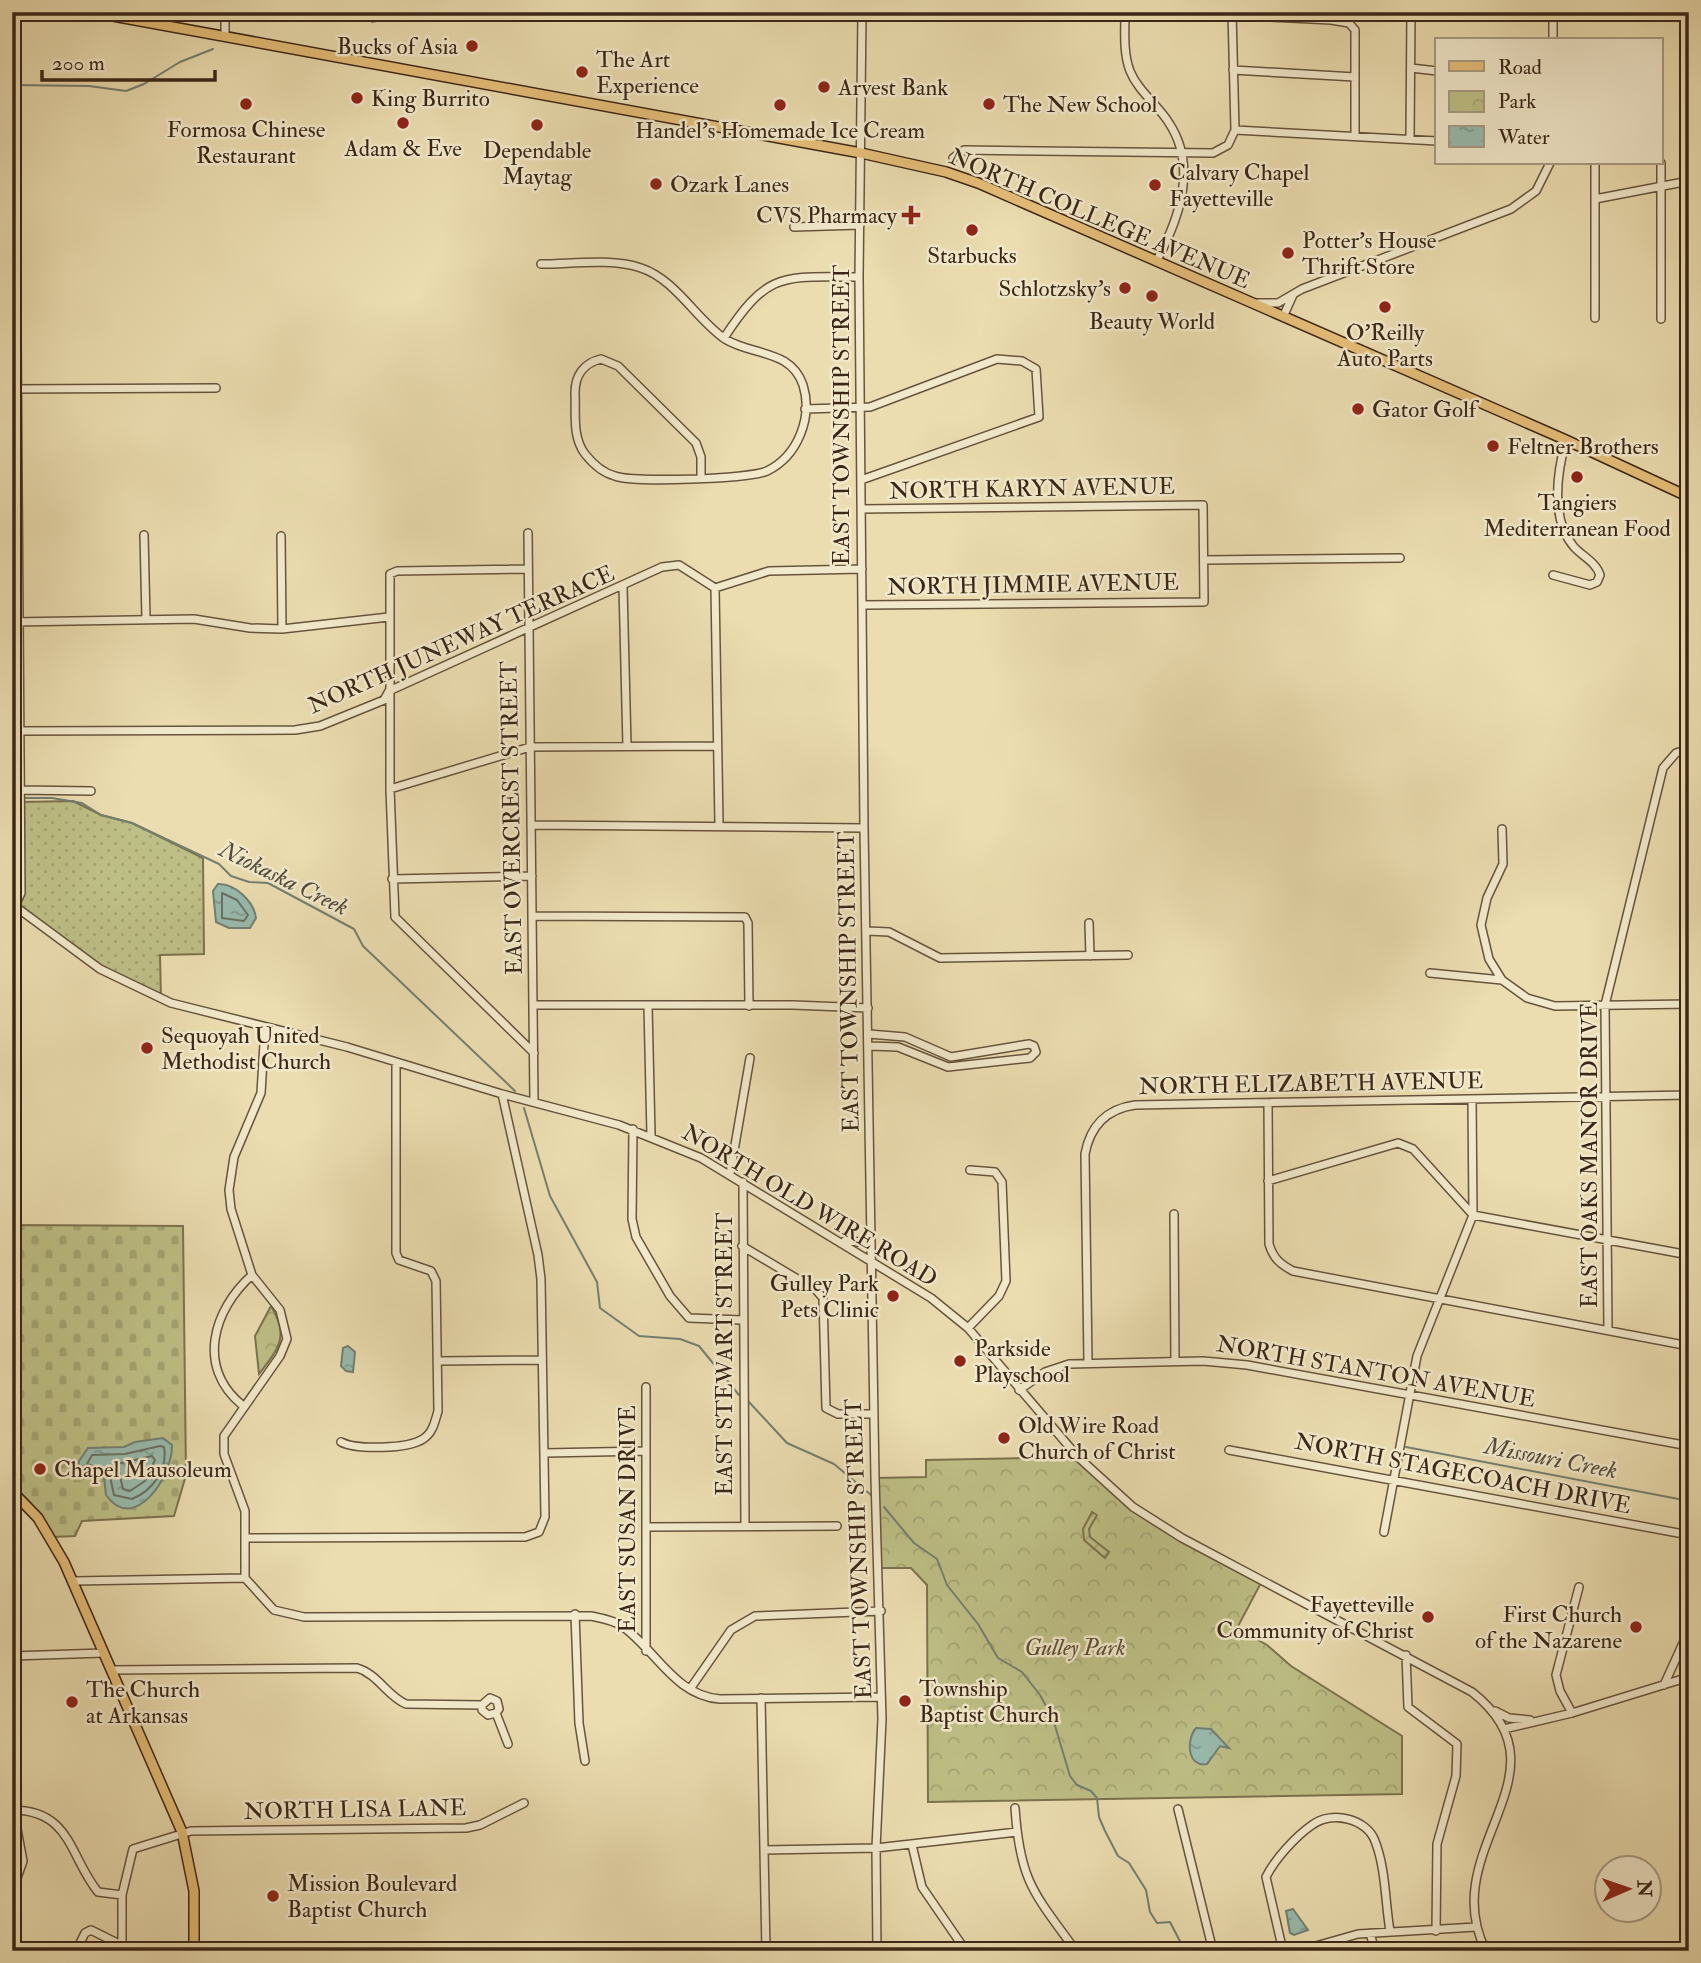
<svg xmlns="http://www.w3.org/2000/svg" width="1701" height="1963" font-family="'IM FELL Double Pica',serif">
<defs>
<pattern id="grass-dots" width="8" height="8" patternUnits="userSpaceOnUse" patternTransform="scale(1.75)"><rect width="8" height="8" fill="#bebf86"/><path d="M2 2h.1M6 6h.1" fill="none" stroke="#a4a473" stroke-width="1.8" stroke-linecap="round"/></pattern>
<pattern id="cemetery-stones" width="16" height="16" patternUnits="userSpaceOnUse" patternTransform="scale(1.75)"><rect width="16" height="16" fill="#bebf86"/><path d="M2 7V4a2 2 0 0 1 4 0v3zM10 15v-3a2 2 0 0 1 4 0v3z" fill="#a4a473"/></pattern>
<pattern id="park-crowns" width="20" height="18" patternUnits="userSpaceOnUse" patternTransform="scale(1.75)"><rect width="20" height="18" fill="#bebf86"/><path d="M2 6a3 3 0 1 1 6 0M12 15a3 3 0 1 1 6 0" fill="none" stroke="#a4a473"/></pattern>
<pattern id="garden-furrows" width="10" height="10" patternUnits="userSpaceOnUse" patternTransform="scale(1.75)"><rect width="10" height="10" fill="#bebf86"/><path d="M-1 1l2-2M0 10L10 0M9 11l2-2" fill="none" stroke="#a4a473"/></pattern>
<pattern id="water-ripples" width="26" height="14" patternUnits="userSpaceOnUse" patternTransform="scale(1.75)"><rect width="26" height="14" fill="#98bbae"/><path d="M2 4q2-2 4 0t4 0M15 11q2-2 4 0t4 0" fill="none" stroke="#7d988d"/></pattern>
</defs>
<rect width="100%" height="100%" fill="#ebddb0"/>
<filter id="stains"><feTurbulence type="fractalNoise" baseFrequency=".00286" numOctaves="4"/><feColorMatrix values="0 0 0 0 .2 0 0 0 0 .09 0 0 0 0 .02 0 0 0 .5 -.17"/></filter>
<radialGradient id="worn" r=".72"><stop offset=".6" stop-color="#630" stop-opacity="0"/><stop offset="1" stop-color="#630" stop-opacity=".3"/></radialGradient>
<path fill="url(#grass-dots)" stroke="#7c724e" stroke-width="2" d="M73,801l28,14 31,8 71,35 1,96 -44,1 1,44 -48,-22 -97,-71 5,-14v-90z"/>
<path fill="url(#cemetery-stones)" stroke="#7c724e" stroke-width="2" d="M12,1225l171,1 3,249 -12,41 -92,5 -7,15 -24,1 -39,-46z"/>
<path fill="url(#park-crowns)" stroke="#7c724e" stroke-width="2" d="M271,1306c19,31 7,43 -12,68l-4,-38z
M1078,1457l55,50 129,74 -25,47 30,17 24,21 111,70v58l-474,8 -1,-217 -16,-17h-32l-4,-90 51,-1v-17z"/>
<path fill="url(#garden-furrows)" stroke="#7c724e" stroke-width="2" d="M1092,1512l5,3 -8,14 1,8 19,15 -4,6 -21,-18 -1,-11z"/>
<path fill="url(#water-ripples)" stroke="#737f72" stroke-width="2" d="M218,884c16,-1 36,17 38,34l-6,10h-21l-13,-6 -3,-31z
M348,1346l7,6 -2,20 -7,-1 -5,-5 2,-18z
M163,1438l9,7c1,31 -38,90 -66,50l-2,-18 -9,-4 -11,6 -6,-6 1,-12 9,-13 36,-1 11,-5z
M1196,1728l15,1 18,19 -9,-2 -13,18c-20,4 -21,-25 -11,-36z
M1293,1909l15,21 -14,5 -4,-2 -4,-22z"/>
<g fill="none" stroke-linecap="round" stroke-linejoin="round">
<path stroke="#6a7062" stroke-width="2" d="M222,893l15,7 11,15 -4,6 -22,-3z
M160,1446l4,1c4,23 -12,44 -32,52l-18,-4 -5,-23 -22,-8 5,-9 33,-1z
M152,1456l3,4 -10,21 -15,10 -7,-2 -6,-25z"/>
<path stroke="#737f72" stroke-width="2" d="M372,22l9,-2 9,-8
M12,85l77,1 37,5 18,-7 36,-22 33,-13
M25,798h27l30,5 19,12 31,8 87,41 12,12 18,6 19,1 86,46 9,17 152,145
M12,800l4,-1
M524,1108l26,88 47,86 3,26 39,28 41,3 19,7 40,49
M749,1402l38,41 47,21 37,31
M1406,1447l283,54
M884,1507l30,36 23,16 10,26 31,39 20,34 24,14 18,23 13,24 17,57 7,9 14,6 6,7 2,19 6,14 13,25 11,7 17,27 4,22 7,11 13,-1 15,29"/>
<defs>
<path id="minor" d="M225,12v24
M862,12l-3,265 5,551 11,650 7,241 -6,129 1,103
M1125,12c0,19 -2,41 5,59 8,20 28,34 39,52 29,44 10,96 -12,137
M1232,12l3,118
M1331,12v8l18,3 6,7v106
M1529,12l24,2
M1553,12v28
M1232,15l99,5
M1411,68l26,3
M1233,70l122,7
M1410,139l1,-127
M953,158l11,-8 249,3 15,-8 7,-15 202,11
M1595,163v155
M1661,163v156
M12,194l4,9 5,690 -9,19
M1595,199l94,-18
M794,227l66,-2
M541,264c31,0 70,-6 100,4 34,11 55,51 84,71 27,17 66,10 78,46 10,32 -5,71 -36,86 -17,8 -134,12 -152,5 -12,-3 -22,-12 -30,-22 -13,-17 -9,-40 -10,-61 0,-18 9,-30 26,-34l17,7 78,77 5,14v20
M1257,303h21l24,-14 209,-80 25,-18 14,-28
M1283,317l10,-22
M724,338c44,-68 59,-61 135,-61
M12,389l204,-1
M805,409l65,-2 127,-48 25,2 14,8 3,48 -178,63
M861,509l342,-4 1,97 -342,3
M528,533l6,569
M144,535l2,84
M281,536l1,93
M1204,560l196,-2
M528,569l-131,2 -7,3v215l5,128 139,136
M1553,575l37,10 7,-3 3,-7c-4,-13 -18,-19 -26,-28 -24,-28 -17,-75 -8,-107
M623,587l4,159
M715,588l4,236
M12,622l182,-3 56,9 32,1 107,-12
M20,731l275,-1 25,-4 64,-26 5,-9 273,-124 17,-2 36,23 54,-17 93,-2
M390,789l140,-42 187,-1
M21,790l70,1
M532,825l332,3
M1502,829l1,35 -16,34 -6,27 8,34 13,21 25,18 28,8 134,-2
M392,879l140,-3
M12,904l88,65 71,34 176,44 155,47 117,31 82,33 230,140 37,30 110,129 55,50 49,31 290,154c103,81 -38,157 14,259
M532,916l213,1 3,6 1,83
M1089,923l1,33
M867,931l22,1 51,26 188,-3
M1430,973l72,7
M533,1005h260l75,3
M648,1006l3,129
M869,1034l36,3 46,20 78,-13 5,2 2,6 -6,6 -82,9 -50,-20 -28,-1
M1268,1103l1,141c4,14 11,20 24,27l396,75
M633,1129l-1,90 4,18 34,59 19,22 53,2
M730,1174l20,-116
M1268,1181l130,-38 15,6 60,66 216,40
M743,1182l2,344
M1174,1214l1,147
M845,1241l17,1 8,-13
M742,1246l74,44 7,8 3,110 12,6h35
M968,1328l31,-32 7,-15 -4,-99 -7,-10 -25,-2
M1608,1330l-3,-325 58,-237 13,-15 13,-4
M439,1361l103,-1
M1088,1362l-3,-208c5,-27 21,-45 50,-49l554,-10
M1019,1390l26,-18 24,-8 134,-3 44,4 442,81
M242,1405c-46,-38 -29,-95 10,-130
M341,1442c15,8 67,7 82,-3 10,-6 12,-18 15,-28l-2,-130 -5,-10 -32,-11 -3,-7v-191
M1229,1450l460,85
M545,1453l101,-2
M646,1527l191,-1
M1384,1532l33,-176 56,-141 -1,-116
M245,1538l280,-1 14,-5 6,-15 -4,-238 -3,-24 -36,-161
M245,1578v-67l-21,-57v-18l56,-80 7,-17 -7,-29 -28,-35 -21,-66 -2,-19 5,-33 27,-64 4,-66
M74,1581l171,-3 29,32 30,7 287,-1c10,2 22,4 31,10 33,23 53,70 98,73l161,-2
M575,1614l4,109 6,38
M646,1651v-264
M1406,1655l2,52 49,37 -1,32 -19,68 -1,87
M12,1656l91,-3
M111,1670l246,-2c21,6 30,28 49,36l76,1 8,-7 7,3 2,8 -3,4 -8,2 -6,-5v-5
M1664,1685l25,-55
M690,1689l41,-59 24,-14 126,-5
M761,1698l5,253
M1495,1711l14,7 21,2
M496,1713l12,31
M1572,1713l-12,-22 -4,-16 23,-88
M1504,1729l68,-16 117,-36
M12,1803l11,58 -11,31
M1015,1808c5,74 19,85 61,143
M1178,1809l35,142
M12,1810c59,0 57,46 86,82l24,3
M912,1845l10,42 44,64
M764,1850l112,-2 141,-16
M1370,1933l5,18
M122,1945v-50l11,-46 58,-18 275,-3 14,-3 44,-22
M76,1951l9,-18 6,-3 42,21
M1283,1951l-17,-74c9,-18 29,-40 46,-52 20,-15 55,-6 63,16 11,28 10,61 15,90
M1298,1951l60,-17 118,-7"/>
<path id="major" d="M91,12l770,141 85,19 32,11 588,257 123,57
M12,1491l26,27 26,44 118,270 12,59v60"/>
</defs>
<use href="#minor" stroke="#67543d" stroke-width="10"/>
<use href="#major" stroke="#3b2617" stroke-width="12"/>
<use href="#minor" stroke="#f2e9cc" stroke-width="7"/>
<use href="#major" stroke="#e6be78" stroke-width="9"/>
</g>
<g fill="#8f2418" stroke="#f2e9cc" stroke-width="2.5">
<circle cx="472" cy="46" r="7"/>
<circle cx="582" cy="72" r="7"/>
<circle cx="824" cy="87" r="7"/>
<circle cx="357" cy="98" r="7"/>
<circle cx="246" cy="104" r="7"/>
<circle cx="989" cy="104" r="7"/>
<circle cx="780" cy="105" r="7"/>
<circle cx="403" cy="123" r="7"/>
<circle cx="537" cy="125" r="7"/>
<circle cx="656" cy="184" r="7"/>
<circle cx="1155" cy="185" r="7"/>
<path d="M907.5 204.5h7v7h7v7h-7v7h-7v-7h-7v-7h7z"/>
<circle cx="972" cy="230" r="7"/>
<circle cx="1288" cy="253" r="7"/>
<circle cx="1125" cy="288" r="7"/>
<circle cx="1152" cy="296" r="7"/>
<circle cx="1385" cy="307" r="7"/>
<circle cx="1358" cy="409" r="7"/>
<circle cx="1493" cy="446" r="7"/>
<circle cx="1577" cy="477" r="7"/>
<circle cx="147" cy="1048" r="7"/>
<circle cx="893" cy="1296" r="7"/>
<circle cx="960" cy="1361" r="7"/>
<circle cx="1004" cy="1438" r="7"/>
<circle cx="40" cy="1469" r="7"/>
<circle cx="1428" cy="1617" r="7"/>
<circle cx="1636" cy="1627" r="7"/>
<circle cx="905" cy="1701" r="7"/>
<circle cx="72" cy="1702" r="7"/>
<circle cx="273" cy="1896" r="7"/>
</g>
<g text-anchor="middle" stroke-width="5" stroke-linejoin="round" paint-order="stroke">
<g font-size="23" fill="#3b2617" stroke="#f2e9cc" text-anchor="start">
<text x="458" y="54" text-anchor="end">Bucks of Asia</text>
<text x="596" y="67">The Art<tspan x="596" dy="26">Experience</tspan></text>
<text x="838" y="95">Arvest Bank</text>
<text x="371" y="106">King Burrito</text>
<text x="1003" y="112">The New School</text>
<text x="246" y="137" text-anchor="middle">Formosa Chinese<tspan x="246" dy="26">Restaurant</tspan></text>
<text x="780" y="138" text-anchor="middle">Handel's Homemade Ice Cream</text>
<text x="403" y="156" text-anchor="middle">Adam &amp; Eve</text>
<text x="537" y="158" text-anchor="middle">Dependable<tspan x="537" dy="26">Maytag</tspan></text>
<text x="1169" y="180">Calvary Chapel<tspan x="1169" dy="26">Fayetteville</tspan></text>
<text x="670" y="192">Ozark Lanes</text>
<text x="897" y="223" text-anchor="end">CVS Pharmacy</text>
<text x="1302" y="248">Potter's House<tspan x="1302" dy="26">Thrift Store</tspan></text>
<text x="972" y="263" text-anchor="middle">Starbucks</text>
<text x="1111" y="296" text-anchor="end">Schlotzsky's</text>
<text x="1152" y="329" text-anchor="middle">Beauty World</text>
<text x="1385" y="340" text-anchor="middle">O'Reilly<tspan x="1385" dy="26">Auto Parts</tspan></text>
<text x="1372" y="417">Gator Golf</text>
<text x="1507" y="454">Feltner Brothers</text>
<text x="1577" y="510" text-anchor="middle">Tangiers<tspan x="1577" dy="26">Mediterranean Food</tspan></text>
<text x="161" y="1043">Sequoyah United<tspan x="161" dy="26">Methodist Church</tspan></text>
<text x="879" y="1291" text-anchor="end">Gulley Park<tspan x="879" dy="26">Pets Clinic</tspan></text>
<text x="974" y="1356">Parkside<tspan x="974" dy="26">Playschool</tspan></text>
<text x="1018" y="1433">Old Wire Road<tspan x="1018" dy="26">Church of Christ</tspan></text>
<text x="54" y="1477">Chapel Mausoleum</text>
<text x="1414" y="1612" text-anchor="end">Fayetteville<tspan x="1414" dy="26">Community of Christ</tspan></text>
<text x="1622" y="1622" text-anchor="end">First Church<tspan x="1622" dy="26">of the Nazarene</tspan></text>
<text x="919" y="1696">Township<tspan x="919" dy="26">Baptist Church</tspan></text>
<text x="86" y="1697">The Church<tspan x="86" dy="26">at Arkansas</tspan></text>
<text x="287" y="1891">Mission Boulevard<tspan x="287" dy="26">Baptist Church</tspan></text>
</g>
<g font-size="23" fill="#3b2617" stroke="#f2e9cc">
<text transform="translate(1100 218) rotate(23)" y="8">NORTH COLLEGE AVENUE</text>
<text transform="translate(841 415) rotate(-90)" y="8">EAST TOWNSHIP STREET</text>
<text transform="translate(1032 488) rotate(-1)" y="8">NORTH KARYN AVENUE</text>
<text transform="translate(1033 584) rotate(-1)" y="8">NORTH JIMMIE AVENUE</text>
<text transform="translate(461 639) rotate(-24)" y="8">NORTH JUNEWAY TERRACE</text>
<text transform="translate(511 818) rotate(-91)" y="8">EAST OVERCREST STREET</text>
<text transform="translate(848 982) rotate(-91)" y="8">EAST TOWNSHIP STREET</text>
<text transform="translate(1311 1083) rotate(-1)" y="8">NORTH ELIZABETH AVENUE</text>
<text transform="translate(1589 1155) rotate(-90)" y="8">EAST OAKS MANOR DRIVE</text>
<text transform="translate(810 1205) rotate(31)" y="8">NORTH OLD WIRE ROAD</text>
<text transform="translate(724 1354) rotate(-90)" y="8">EAST STEWART STREET</text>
<text transform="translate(1376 1371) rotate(10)" y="8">NORTH STANTON AVENUE</text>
<text transform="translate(1463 1473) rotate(11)" y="8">NORTH STAGECOACH DRIVE</text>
<text transform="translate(627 1519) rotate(-90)" y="8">EAST SUSAN DRIVE</text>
<text transform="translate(858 1549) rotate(-92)" y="8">EAST TOWNSHIP STREET</text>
<text transform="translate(355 1809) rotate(-1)" y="8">NORTH LISA LANE</text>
</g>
<g font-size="23" font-style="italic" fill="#5c4c33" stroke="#f2e9cc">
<text x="1075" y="1655">Gulley Park</text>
</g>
<g font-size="24" font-style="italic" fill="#524b3d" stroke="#f2e9cc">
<text transform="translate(284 878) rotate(26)" y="8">Niokaska Creek</text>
<text transform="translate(1551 1458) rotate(11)" y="8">Missouri Creek</text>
</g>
</g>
<rect width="1701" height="1963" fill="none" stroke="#ebddb0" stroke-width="42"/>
<rect x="14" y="14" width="1673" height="1935" fill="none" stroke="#3b2617" stroke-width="3.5"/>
<rect x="21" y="21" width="1659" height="1921" fill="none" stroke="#3b2617" stroke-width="2"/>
<rect x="1435" y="38" width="228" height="126" fill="#f2e9cc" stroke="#a99b84" stroke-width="2"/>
<rect x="1449" y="61" width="35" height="10" fill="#e6be78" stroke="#a99b84" stroke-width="2"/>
<text x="1498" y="74" font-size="21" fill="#3b2617">Road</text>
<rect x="1449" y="91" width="35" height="21" fill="url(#park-crowns)" stroke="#a99b84" stroke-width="2"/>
<text x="1498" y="108" font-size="21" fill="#3b2617">Park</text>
<rect x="1449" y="126" width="35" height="21" fill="url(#water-ripples)" stroke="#a99b84" stroke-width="2"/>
<text x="1498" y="144" font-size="21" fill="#3b2617">Water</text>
<g transform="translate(1628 1889) rotate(88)"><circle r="33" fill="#f2e9cc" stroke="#a99b84" stroke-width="2"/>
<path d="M0-5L12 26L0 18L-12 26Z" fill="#8f2418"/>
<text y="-10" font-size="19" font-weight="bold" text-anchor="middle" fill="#3b2617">N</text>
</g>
<path d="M42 70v10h173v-10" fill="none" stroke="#3b2617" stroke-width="3.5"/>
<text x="52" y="70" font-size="21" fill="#3b2617" stroke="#f2e9cc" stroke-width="5" paint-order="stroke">200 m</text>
<rect width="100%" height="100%" filter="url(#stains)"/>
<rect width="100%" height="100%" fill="url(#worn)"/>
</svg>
